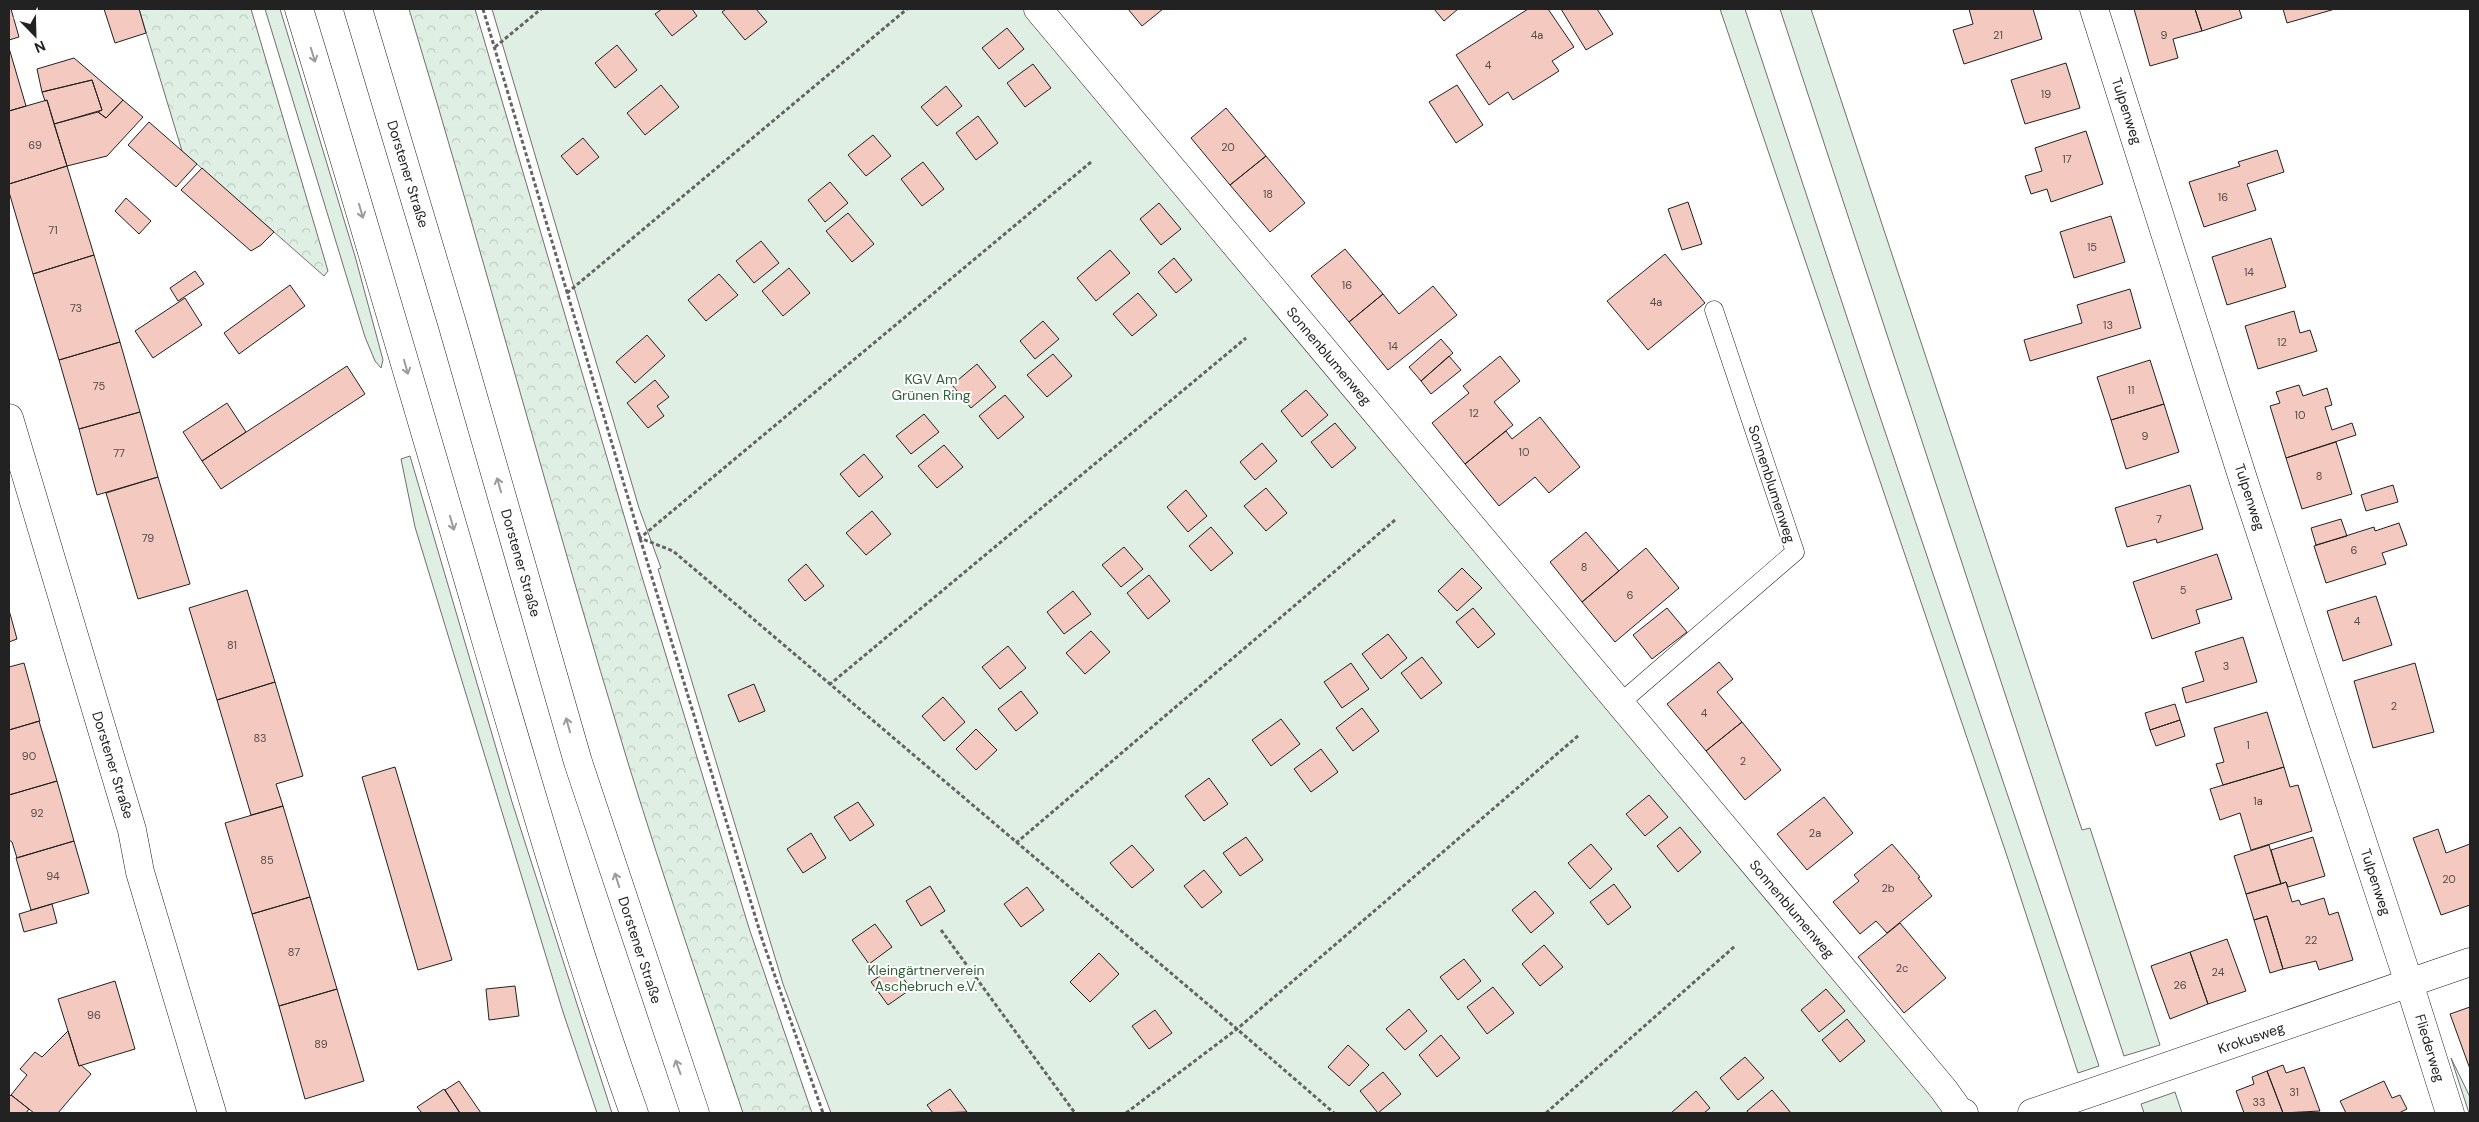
<svg xmlns="http://www.w3.org/2000/svg" width="2479" height="1122" font-family="'DM Sans',sans-serif">
<defs>
<pattern id="forest-crowns" width="20" height="18" patternUnits="userSpaceOnUse" patternTransform="scale(1.25)"><rect width="20" height="18" fill="#e0efe3"/><path d="M2 6a3 3 0 1 1 6 0M12 15a3 3 0 1 1 6 0" fill="none" stroke="#c0cdc2"/></pattern>
</defs>
<rect width="100%" height="100%" fill="#fff"/>
<path fill="#e0efe3" stroke="#6f6f6f" d="M265,9h15l75,247 28,104 -2,8 -6,-7 -10,-24z
M492,9h532l923,1104h-1116l-48,-129 -125,-415 3,-1 -22,-60z
M1720,9h25l126,381 228,676 -21,7 -71,-217z
M1780,9h31l271,821 8,-2 70,217 -36,11z
M410,456l102,346 100,311h-15l-34,-101 -148,-485 -14,-68z
M2451,1058l19,39v16h-1z
M2175,1092l7,21h-38l-3,-9z"/>
<path fill="url(#forest-crowns)" stroke="#6f6f6f" d="M139,9h112l77,262 -4,5 -142,-125z
M409,9h66l168,571 106,348 63,185h-69c-39,-116 -78,-231 -114,-347 -77,-252 -144,-506 -220,-757z"/>
<path fill="#f3c9c0" stroke="#222" d="M9,9h2l8,28 -10,3z
M104,9h35l7,24 -31,10z
M662,9h30l5,7 -25,20 -17,-22z
M726,9h30l11,13 -22,18 -23,-28z
M1128,9h35l-21,17z
M1434,9h24l-14,12z
M1528,9h20l26,38 -22,14 7,10 -46,29 -5,-8 -19,13 -33,-50z
M1561,9h36l16,25 -27,16z
M1969,9h64l9,30 -78,25 -11,-34 20,-6z
M2134,9h61l7,22 -29,8 5,19 -28,8z
M2195,9h44l3,9 -40,13z
M2283,9h52l-48,14z
M1007,28l17,21 -25,20 -17,-21z
M617,45l20,25 -22,18 -20,-25z
M9,48l17,58 -17,5z
M74,58l49,42 -17,18 -8,-6 4,-2 -10,-30 -50,12 -5,-23z
M2066,63l14,45 -55,16 -14,-44z
M1033,64l18,24 -26,19 -18,-24z
M92,80l10,30 -48,14 -7,-24 -2,1 -3,-9z
M661,85l18,22 -34,28 -18,-22z
M1457,85l26,40 -27,18 -27,-41z
M946,86l16,20 -25,20 -16,-19z
M47,100l20,66 -58,18v-73z
M123,100l20,17 -36,39 -40,10 -13,-42 44,-12 8,6z
M1226,108l40,48 -36,29 -39,-47z
M978,116l20,27 -22,17 -20,-27z
M149,122l48,42 -21,23 -48,-42z
M2086,131l17,53 -52,18 -4,-13 -16,5 -6,-18 17,-5 -7,-23z
M873,135l18,21 -25,20 -18,-21z
M583,138l16,19 -22,18 -16,-19z
M2277,150l7,22 -37,12 9,26 -52,17 -15,-45 51,-16 -2,-4z
M1266,156l39,47 -35,29 -40,-47z
M923,162l21,27 -22,17 -21,-27z
M67,166l27,89 -61,19 -24,-82v-8z
M202,168l72,64 -13,13 -10,6 -70,-61z
M830,182l18,21 -23,19 -17,-22z
M126,198l25,23 -12,13 -24,-23z
M1688,202l14,42 -20,6 -14,-41z
M1159,203l22,26 -20,16 -21,-26z
M848,213l26,31 -22,18 -26,-31z
M2111,216l14,46 -51,16 -14,-46z
M2271,238l15,49 -59,18 -15,-48z
M761,241l18,22 -25,20 -18,-22z
M1345,249l38,45 -34,28 -38,-46z
M1110,250l20,23 -34,28 -19,-23z
M1665,254l40,49 -57,47 -41,-49z
M94,255l26,87 -61,18 -26,-86z
M1174,258l18,22 -16,13 -18,-21z
M789,268l21,25 -27,23 -21,-25z
M195,271l9,13 -26,17 -8,-13z
M719,274l19,21 -32,26 -18,-21z
M290,285l15,21 -66,48 -15,-21z
M1433,286l24,29 -69,55 -39,-48 34,-28 16,20z
M2130,289l11,39 -111,33 -6,-21 58,-17 -5,-18z
M1138,293l19,22 -25,21 -19,-22z
M185,298l17,27 -49,33 -18,-27z
M2294,311l6,22 10,-3 7,21 -59,18 -13,-43z
M1043,321l16,18 -24,20 -15,-18z
M647,335l18,21 -30,27 -19,-21z
M1441,339l12,14 -32,28 -12,-14z
M120,342l20,70 -61,17 -20,-69z
M1053,354l19,22 -25,21 -20,-22z
M1449,356l12,14 -30,24 -10,-13z
M1500,356l20,25 -26,21 19,23 -48,39 -33,-41 37,-30 -6,-7z
M2150,360l14,44 -53,16 -14,-43z
M977,364l19,23 -25,21 -19,-23z
M347,366l18,28 -144,95 -19,-28z
M655,380l14,17 -12,9 7,10 -16,12 -21,-25z
M2299,385l4,11 24,-8 5,17 -7,2 7,23 20,-7 4,12 -70,23 -16,-52 10,-3 -4,-11z
M1306,390l22,25 -26,22 -21,-26z
M1005,395l19,22 -26,22 -19,-23z
M227,403l19,29 -44,29 -19,-29z
M2164,404l15,48 -53,17 -15,-49z
M140,412l18,65 -61,18 -18,-66z
M924,414l15,18 -28,22 -15,-18z
M1540,417l40,50 -31,26 -14,-16 -36,29 -34,-42 41,-33 6,8z
M1335,423l21,25 -24,20 -21,-26z
M2336,442l16,52 -50,15 -16,-51z
M1262,443l15,18 -22,19 -15,-18z
M944,445l19,22 -26,21 -19,-22z
M864,454l19,23 -24,20 -19,-23z
M158,477l32,107 -52,15 -32,-106z
M2190,485l13,44 -46,14 -1,-4 -29,8 -12,-39z
M2393,485l5,17 -32,9 -5,-16z
M1266,488l21,25 -21,18 -22,-25z
M1186,490l21,26 -19,16 -21,-25z
M872,511l19,23 -25,21 -20,-22z
M2341,519l6,17 -31,9 -5,-17z
M2399,523l8,22 -25,8 4,11 -60,19 -12,-37 60,-19 1,4z
M1211,527l22,26 -22,18 -22,-25z
M1586,532l33,39 -37,31 -32,-40z
M1124,547l19,22 -22,18 -19,-22z
M1646,548l33,40 -64,54 -33,-40z
M2217,554l15,45 -36,11 4,13 -48,16 -19,-57z
M806,564l18,22 -19,15 -17,-21z
M1462,568l20,20 -25,23 -19,-20z
M1149,575l21,26 -22,18 -21,-26z
M247,590l28,92 -58,18 -28,-92z
M1073,591l18,23 -27,20 -17,-22z
M2376,596l16,49 -49,16 -16,-50z
M1473,608l22,26 -17,14 -22,-26z
M1667,608l20,24 -35,27 -19,-24z
M9,610l8,29 -8,3z
M1091,631l19,21 -25,22 -19,-21z
M1388,634l19,24 -26,21 -19,-25z
M2243,637l14,45 -71,21 -4,-15 22,-7 -9,-29z
M1008,646l18,22 -26,21 -18,-22z
M1422,657l20,26 -21,16 -20,-26z
M1719,662l14,17 -16,13 25,30 -36,29 -39,-47z
M24,663l16,58 -31,9v-63z
M1351,663l18,26 -27,19 -18,-26z
M2415,663l19,69 -61,16 -19,-67z
M275,682l28,94 -27,8 7,22 -32,9 -34,-115z
M754,684l11,27 -26,11 -11,-27z
M1021,691l17,22 -22,18 -18,-22z
M943,697l22,25 -21,19 -22,-25z
M2175,704l5,16 -30,10 -5,-17z
M1362,708l17,23 -26,20 -17,-23z
M2267,712l17,55 -61,18 -7,-21 8,-2 -10,-34z
M1281,719l19,25 -29,22 -19,-26z
M2180,720l5,16 -29,10 -6,-16z
M39,721l18,60 -48,14v-65z
M1742,722l39,48 -36,30 -39,-49z
M976,729l21,21 -21,20 -20,-21z
M1321,749l17,23 -27,20 -17,-23z
M395,767l57,193 -34,10 -56,-193z
M2284,767l6,20 8,-2 14,46 -61,19 -11,-37 -20,7 -10,-31z
M1209,778l19,26 -24,17 -19,-25z
M57,781l17,60 -57,17 -5,-16 -3,-2v-45z
M1649,795l19,22 -23,19 -19,-22z
M1824,797l29,36 -46,37 -30,-36z
M858,802l16,23 -24,16 -16,-24z
M283,806l27,91 -58,17 -27,-91z
M1680,827l21,25 -23,20 -21,-26z
M2438,829l8,24 24,-9v61l-29,10 -28,-77z
M811,833l15,25 -23,15 -16,-24z
M1246,837l17,23 -23,16 -17,-23z
M2313,837l12,39 -37,11 -2,-5 -5,2 -10,-34z
M74,841l15,52 -58,17 -15,-52z
M1591,844l21,25 -22,20 -22,-26z
M1892,844l28,33 -2,1 14,18 -45,37 -11,-12 -16,13 -27,-32 26,-21 -5,-6z
M1132,845l22,25 -22,18 -22,-25z
M2269,845l12,39 -35,10 -12,-38z
M1204,870l18,22 -20,16 -18,-22z
M2286,882l6,20 7,-2 2,5 23,-7 5,17 9,-3 15,48 -34,10 -3,-9 -33,8 -16,-53 -13,4 -8,-26z
M1614,884l17,23 -23,18 -18,-23z
M930,886l15,25 -24,15 -15,-25z
M1027,887l17,23 -23,17 -17,-23z
M1535,891l19,22 -23,20 -19,-23z
M310,897l27,92 -58,17 -27,-92z
M52,904l5,19 -33,9 -5,-18z
M2267,916l16,53 -13,4 -16,-53z
M1900,923l46,55 -42,35 -46,-56z
M875,924l17,23 -23,17 -17,-24z
M2227,939l19,52 -38,13 -18,-52z
M1544,945l19,22 -23,19 -18,-22z
M2190,952l18,52 -38,15 -19,-53z
M1099,953l20,21 -29,28 -20,-20z
M1464,959l17,22 -23,19 -18,-23z
M894,966l17,23 -23,16 -17,-23z
M115,981l20,68 -56,17 -21,-67z
M515,986l4,30 -30,4 -3,-31z
M1493,987l21,26 -27,21 -20,-27z
M337,989l27,92 -59,18 -26,-93z
M1826,989l19,22 -26,21 -18,-22z
M2470,1007v62l-20,-55z
M1409,1009l18,22 -22,19 -19,-21z
M1155,1010l17,23 -23,16 -17,-23z
M1847,1019l18,22 -25,21 -18,-22z
M68,1031l11,35 2,-1 10,9 -33,39h-24l-23,-18 16,-20 -7,-6 15,-17 7,5z
M1441,1035l19,23 -23,19 -18,-22z
M1348,1045l21,20 -20,21 -21,-19z
M1745,1057l19,21 -26,22 -18,-22z
M2283,1065l3,8 18,-6 16,44 -37,2 -16,-42z
M2267,1071l16,42h-39l-8,-22 18,-7 -2,-7z
M1383,1072l18,22 -23,19 -18,-22z
M459,1081l22,32h-21l-15,-23z
M2384,1081l8,17 8,-3 7,14 -8,4h-53l-6,-12z
M444,1089l16,24h-38l-5,-6z
M950,1089l17,23 -34,1 -6,-8z
M1772,1090l19,23h-43l-1,-2z
M1696,1091l14,17 -6,5h-33z
M11,1095l18,14 -3,4h-17v-16z"/>
<g fill="none" stroke-linecap="round" stroke-linejoin="round">
<defs>
<path id="lane" d="M1619,704l176,-152 -81,-242"/>
<path id="street" d="M1038,9l906,1081 15,21 5,2
M2094,9l150,473 165,501 41,130
M9,418l123,412 8,42 72,241
M2032,1113l438,-151"/>
<path id="primary" d="M299,9c64,209 125,419 186,628 47,160 93,319 149,476
M358,9l94,314 126,439 117,351"/>
</defs>
<use href="#lane" stroke="#222" stroke-width="19"/>
<use href="#street" stroke="#222" stroke-width="29"/>
<use href="#primary" stroke="#222" stroke-width="29"/>
<path stroke="#646464" stroke-width="3" stroke-dasharray="4 2.5" stroke-linecap="butt" d="M483,9l157,529 123,404 60,171
M495,47l46,-38
M1091,162l-451,376 33,13 564,478 97,84
M567,293l340,-284
M829,685l417,-347
M1016,843l379,-323
M941,930l134,183
M1126,1113l111,-84 342,-294
M1546,1113l189,-167"/>
<use href="#lane" stroke="#fff" stroke-width="18"/>
<use href="#street" stroke="#fff" stroke-width="28"/>
<use href="#primary" stroke="#fff" stroke-width="28"/>
</g>
<defs><path id="oneway-shaft" d="M-6 0H5M1.5-3L5.5 0L1.5 3" fill="none" stroke-width="1.6" stroke-linecap="round" stroke-linejoin="round" transform="scale(1.25)"/></defs>
<g stroke="#9c9c9c">
<use href="#oneway-shaft" transform="translate(313 55) rotate(73)"/>
<use href="#oneway-shaft" transform="translate(361 211) rotate(74)"/>
<use href="#oneway-shaft" transform="translate(406 367) rotate(74)"/>
<use href="#oneway-shaft" transform="translate(499 485) rotate(-106)"/>
<use href="#oneway-shaft" transform="translate(452 523) rotate(74)"/>
<use href="#oneway-shaft" transform="translate(568 725) rotate(-106)"/>
<use href="#oneway-shaft" transform="translate(617 880) rotate(-108)"/>
<use href="#oneway-shaft" transform="translate(678 1067) rotate(-110)"/>
</g>
<g text-anchor="middle" stroke-width="4" stroke-linejoin="round" paint-order="stroke">
<g font-size="11" fill="#564c4a">
<text x="1537" y="39">4a</text>
<text x="1998" y="39">21</text>
<text x="2164" y="39">9</text>
<text x="1488" y="69">4</text>
<text x="2046" y="98">19</text>
<text x="35" y="149">69</text>
<text x="1228" y="151">20</text>
<text x="2067" y="163">17</text>
<text x="1268" y="198">18</text>
<text x="2223" y="201">16</text>
<text x="53" y="234">71</text>
<text x="2092" y="251">15</text>
<text x="2249" y="276">14</text>
<text x="1347" y="289">16</text>
<text x="1656" y="306">4a</text>
<text x="76" y="312">73</text>
<text x="2108" y="329">13</text>
<text x="2282" y="346">12</text>
<text x="1393" y="350">14</text>
<text x="99" y="390">75</text>
<text x="2131" y="394">11</text>
<text x="1474" y="417">12</text>
<text x="2300" y="419">10</text>
<text x="2145" y="440">9</text>
<text x="1524" y="456">10</text>
<text x="119" y="457">77</text>
<text x="2319" y="480">8</text>
<text x="2159" y="523">7</text>
<text x="148" y="542">79</text>
<text x="2354" y="554">6</text>
<text x="1584" y="571">8</text>
<text x="2183" y="594">5</text>
<text x="1630" y="599">6</text>
<text x="2357" y="625">4</text>
<text x="232" y="649">81</text>
<text x="2226" y="670">3</text>
<text x="2394" y="710">2</text>
<text x="1704" y="717">4</text>
<text x="260" y="742">83</text>
<text x="2248" y="749">1</text>
<text x="29" y="760">90</text>
<text x="1743" y="765">2</text>
<text x="2258" y="805">1a</text>
<text x="37" y="817">92</text>
<text x="1815" y="837">2a</text>
<text x="267" y="864">85</text>
<text x="53" y="880">94</text>
<text x="2449" y="883">20</text>
<text x="1888" y="892">2b</text>
<text x="2311" y="944">22</text>
<text x="294" y="956">87</text>
<text x="1902" y="972">2c</text>
<text x="2218" y="976">24</text>
<text x="2180" y="989">26</text>
<text x="94" y="1019">96</text>
<text x="321" y="1048">89</text>
<text x="2294" y="1096">31</text>
<text x="2259" y="1106">33</text>
</g>
<g font-size="14" fill="#222" stroke="#fff">
<text transform="translate(2127 111) rotate(72)" y="5">Tulpenweg</text>
<text transform="translate(408 174) rotate(73)" y="5">Dorstener Straße</text>
<text transform="translate(1329 356) rotate(50)" y="5">Sonnenblumenweg</text>
<text transform="translate(1772 484) rotate(72)" y="5">Sonnenblumenweg</text>
<text transform="translate(2250 497) rotate(72)" y="5">Tulpenweg</text>
<text transform="translate(521 563) rotate(74)" y="5">Dorstener Straße</text>
<text transform="translate(113 765) rotate(73)" y="5">Dorstener Straße</text>
<text transform="translate(2376 882) rotate(72)" y="5">Tulpenweg</text>
<text transform="translate(1792 909) rotate(50)" y="5">Sonnenblumenweg</text>
<text transform="translate(640 950) rotate(72)" y="5">Dorstener Straße</text>
<text transform="translate(2251 1038) rotate(-19)" y="5">Krokusweg</text>
<text transform="translate(2430 1048) rotate(73)" y="5">Fliederweg</text>
</g>
<g font-size="14" fill="#2f5e38" stroke="#fff">
<text x="931" y="384">KGV Am<tspan x="931" dy="16">Grünen Ring</tspan></text>
<text x="926" y="975">Kleingärtnerverein<tspan x="926" dy="16">Aschebruch e.V.</tspan></text>
</g>
</g>
<rect width="2479" height="1122" fill="none" stroke="#222222" stroke-width="20"/>
<g transform="translate(35 35) rotate(157)" stroke="#ffffff" stroke-width="4" paint-order="stroke">
<path d="M0-4L9 19L0 12L-9 19Z" fill="#222222"/>
<text y="-8" font-size="14" font-weight="bold" text-anchor="middle" fill="#222222">N</text>
</g>
</svg>
